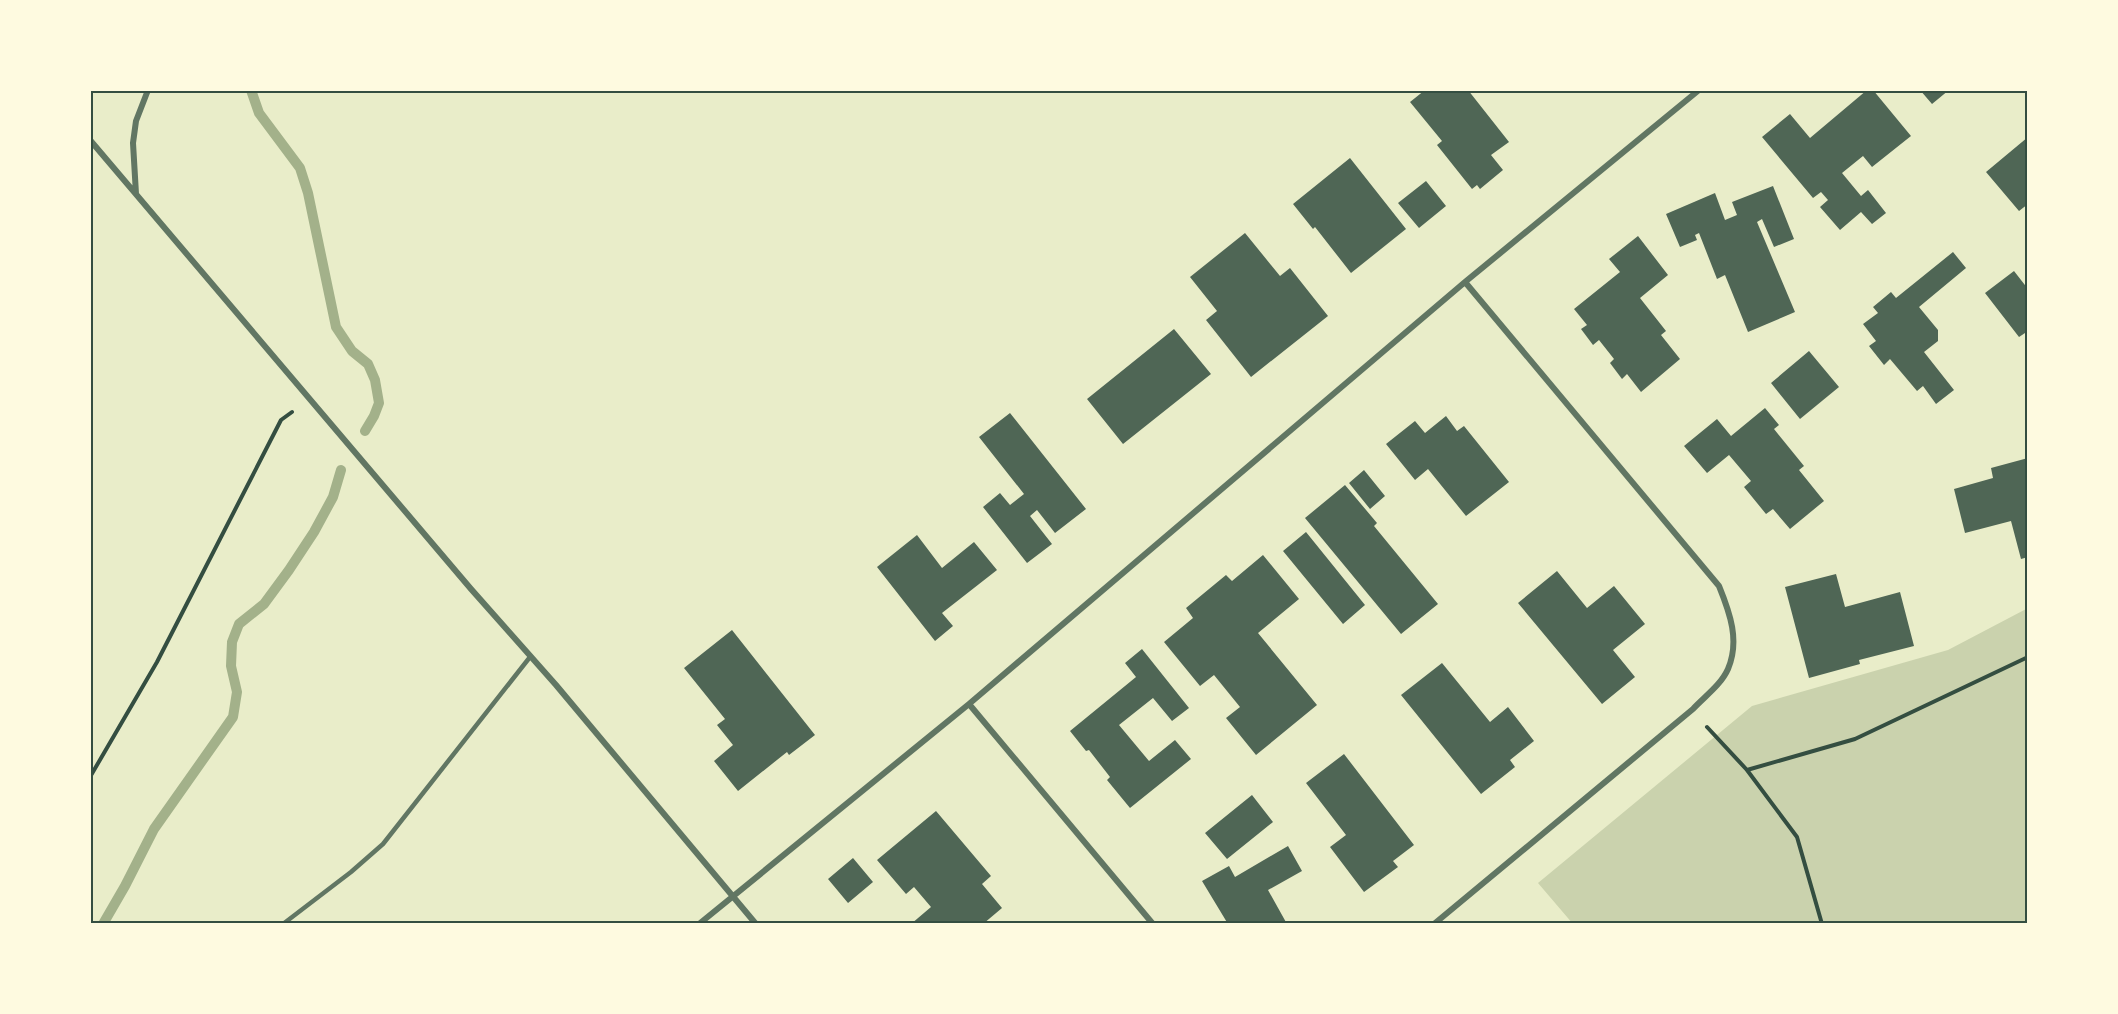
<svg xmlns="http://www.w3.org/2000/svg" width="2118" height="1014" font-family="Spectral,serif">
<rect width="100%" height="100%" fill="#e9edc9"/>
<path fill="#cad2ad" d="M2028,608v316h-455l-35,-41 214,-177 196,-56z"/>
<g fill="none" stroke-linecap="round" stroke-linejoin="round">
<path stroke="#a3b18a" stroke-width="10" d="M251,90l8,23 41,55 8,25 28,134 16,24 16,13 7,16 4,23 -5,13 -9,15
M103,924l22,-38 29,-57 79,-112 4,-25 -6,-26 1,-24 7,-18 25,-20 25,-34 25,-38 19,-35 8,-27"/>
</g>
<path fill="#4f6655" d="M1425,90h43l41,52 -18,13 12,15 -23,19 -3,-4 -5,4 -35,-44 5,-4 -32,-39z
M1867,90h6l38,46 -39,31 -9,-11 -21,17 19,23 7,-6 18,23 -14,11 -11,-12 -21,18 -20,-23 8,-7 -7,-8 -8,6 -51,-61 28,-23 20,24z
M1920,90h29l-17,14z
M2028,137v67l-9,7 -33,-39z
M1350,158l56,71 -55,44 -36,-46 -2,2 -20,-25z
M1426,181l20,25 -27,22 -21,-25z
M1773,186l21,53 -20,8 -12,-28 -5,3 38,90 -47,20 -23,-57 -8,4 -18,-46 -4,2 2,5 -17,7 -14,-33 49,-21 10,27 12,-5 -5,-13z
M1245,233l35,43 10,-8 38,48 -77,61 -45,-57 11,-9 -27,-34z
M1638,236l30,39 -28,23 26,33 -5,4 19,24 -39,33 -14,-18 -5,5 -12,-16 4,-4 -15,-19 -6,5 -12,-16 6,-4 -13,-16 46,-37 -11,-13z
M1953,252l13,16 -47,39 19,23v11l-14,11 30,38 -18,14 -13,-18 -6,5 -27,-32 -6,6 -15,-19 7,-5 -13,-17 15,-11 -5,-6 18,-15 5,6z
M2014,271l14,18v42l-9,6 -34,-44z
M1174,329l37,45 -88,70 -36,-45z
M1809,351l30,36 -39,32 -29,-36z
M1765,408l14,17 -5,4 30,37 -5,4 25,31 -34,28 -17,-20 -7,5 -22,-27 7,-6 -22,-26 -22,18 -23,-27 33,-27 14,17z
M1010,413l76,96 -31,24 -18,-23 -7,6 22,28 -25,19 -44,-56 17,-14 10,12 14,-11 -45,-57z
M1446,416l11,15 7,-5 45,56 -43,34 -38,-47 -13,11 -29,-36 29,-23 10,12z
M2028,458v99l-7,2 -10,-38 -46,12 -11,-44 39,-11 -2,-10z
M1364,470l21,26 -15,13 -21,-26z
M1345,485l32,38 -3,3 64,78 -37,30 -96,-116z
M1306,532l59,73 -22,19 -60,-73z
M917,535l25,33 32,-26 23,28 -55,43 11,13 -18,15 -58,-74z
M1263,555l36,44 -41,34 59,72 -61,50 -30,-37 14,-11 -26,-32 -14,11 -36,-44 29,-24 -7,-10 40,-33 6,6z
M1557,571l30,37 27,-22 31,38 -32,26 22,27 -33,27 -84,-101z
M1836,574l9,33 55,-15 14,54 -55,14 1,4 -51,14 -24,-91z
M732,630l83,105 -26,20 -2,-3 -49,39 -24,-30 19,-16 -16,-20 8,-6 -41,-51z
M1142,649l47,59 -17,13 -19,-23 -34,27 30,36 26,-21 16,19 -61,49 -23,-28 3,-3 -21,-27 -3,1 -16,-20 66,-54 -11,-14z
M1442,663l48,59 18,-15 26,34 -24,19 5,7 -34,27 -80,-99z
M1344,754l70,91 -21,16 5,6 -34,25 -34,-45 16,-12 -40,-52z
M1252,795l21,27 -46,37 -22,-26z
M936,811l55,65 -9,8 20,24 -19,16h-72l20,-17 -17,-20 -8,7 -29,-34z
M1288,846l14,25 -34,19 19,34h-59l-26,-43 27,-15 6,11z
M853,858l20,24 -25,21 -20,-24z"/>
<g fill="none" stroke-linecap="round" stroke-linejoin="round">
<path stroke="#344e41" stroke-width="4" d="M1707,727l40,43
M90,777l67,-115 124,-242 11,-8
M1822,924l-25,-87 -50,-67 108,-31 173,-82"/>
<path stroke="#617663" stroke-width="4.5" d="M283,924l68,-52 32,-28 147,-187"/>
<path stroke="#617663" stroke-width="6" d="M90,140l381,449 85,96 200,239
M136,194l-3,-51 3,-22 12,-31
M969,704l184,220
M699,924l270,-220 496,-422 234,-192
M1434,924l259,-215c11,-12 28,-24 35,-40 12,-28 2,-56 -9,-83l-254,-304"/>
</g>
<rect width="2118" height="1014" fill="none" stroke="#fefae0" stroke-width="183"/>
<rect x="92" y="92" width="1934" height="830" fill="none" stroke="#344e41" stroke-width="2"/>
</svg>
